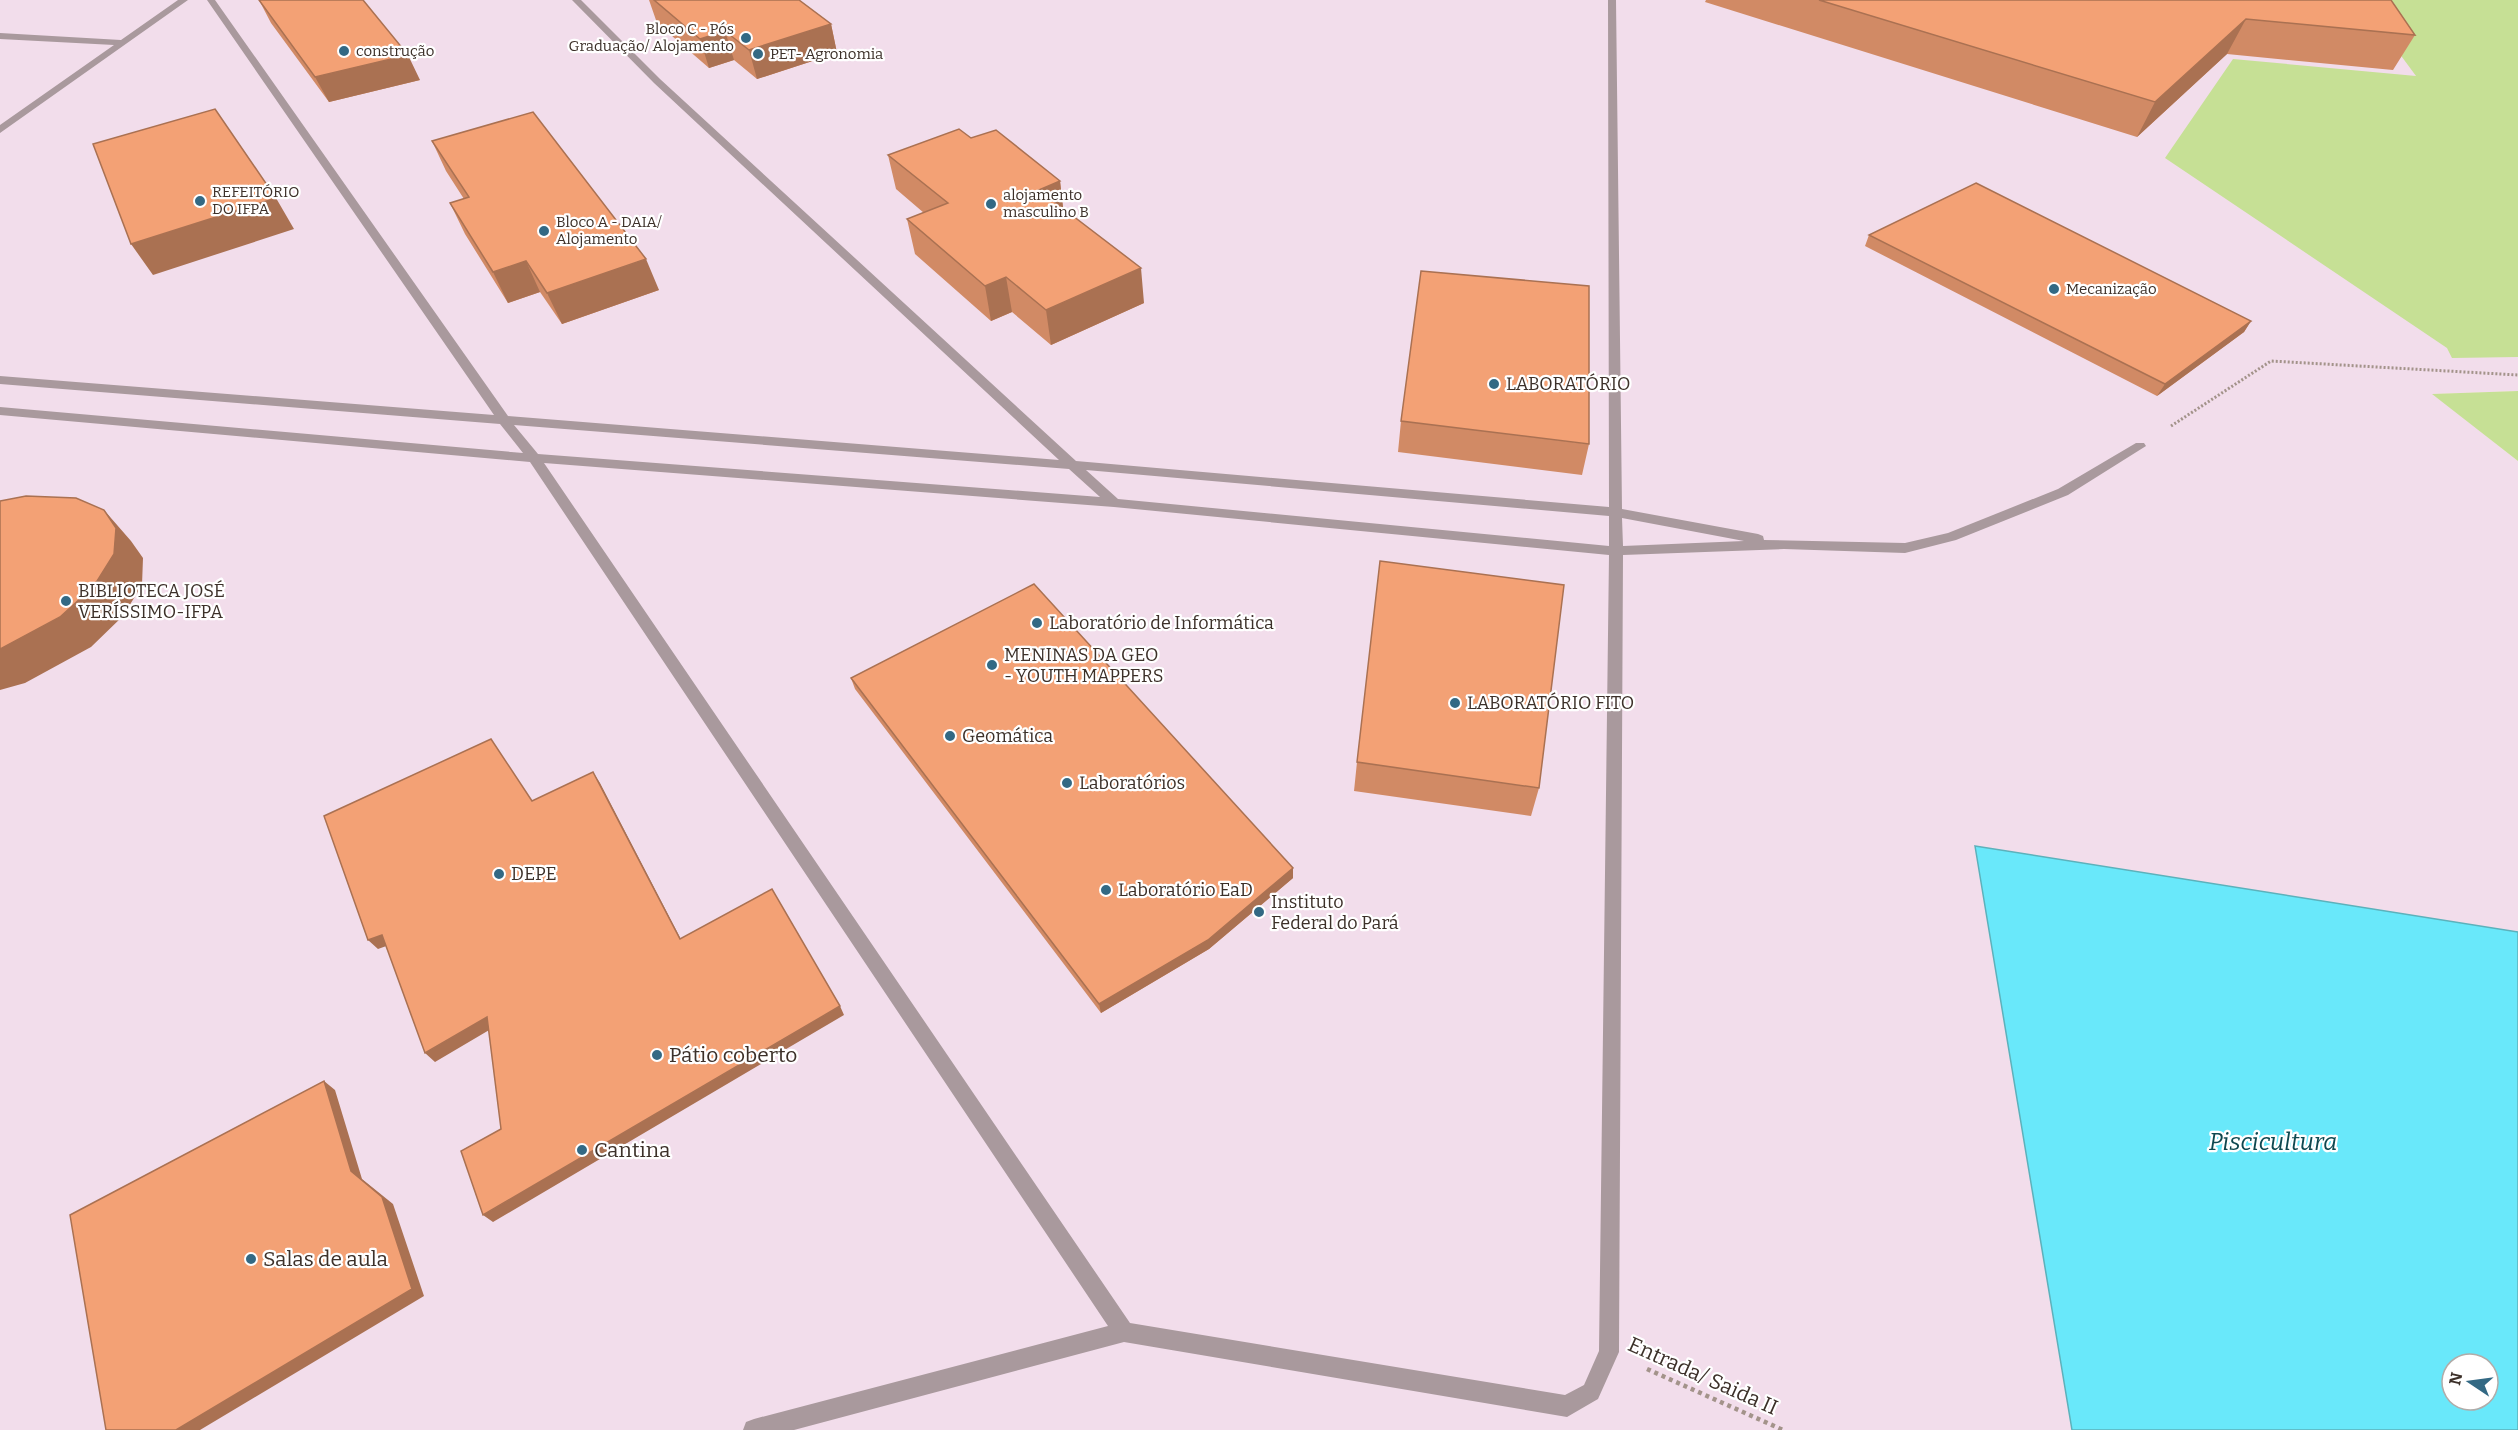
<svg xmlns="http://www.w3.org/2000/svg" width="2518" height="1430" font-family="Bitter,serif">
<rect width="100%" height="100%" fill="#fde9df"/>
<path fill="#f2ddeb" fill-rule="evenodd" d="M0,0h2518v391l-85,3 85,67v969h-2518zM2452,1364h36v36h-36z"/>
<path fill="#c6e095" d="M2360,0h158v357l-66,1 -5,-10 -282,-190 68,-99 183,17z
M2518,391v70l-86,-67z"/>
<path fill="#69e8fa" stroke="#5cb1bb" stroke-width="1.5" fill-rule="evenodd" d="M1975,846l543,86v498h-446zM2452,1364h36v36h-36z"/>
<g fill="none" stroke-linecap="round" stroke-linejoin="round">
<path stroke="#a3938a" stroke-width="3" stroke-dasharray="2 2" stroke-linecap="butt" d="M2171,426l100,-65 247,14"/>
<path stroke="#a3938a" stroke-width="4.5" stroke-dasharray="4 4" stroke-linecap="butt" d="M1647,1369l136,61"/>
<path fill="#a9999d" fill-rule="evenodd" d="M178,0h10l-188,133v-8l114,-80 -114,-6v-6l121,7z
M207,0h8l293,416 551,44 -405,-377 -82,-83h9l79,79 416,382 533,46 -1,-507h8l6,509 136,25 5,2 1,4 141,3 43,-10 110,-44 78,-46h8l2,3 -78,49 -112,45 -51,13 -121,-4 -161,6 -4,797 -21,47 -31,18 -443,-75 -330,88h-51l3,-8 8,-3 354,-93 -578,-864 -530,-47v-8l523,46 -23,-29 -500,-40v-8l494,39zM514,425l555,44 31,28 -562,-43zM544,463l570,44 495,48 -10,796 -15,34 -19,10 -435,-72zM1086,470l523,46v30l-491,-47zM1622,518l122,23 -121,5z"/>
</g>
<path fill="#d18a65" d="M259,0l161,80 -91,22 -58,-79z
M649,0h150l32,24 6,29 -80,26 -23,-19 -25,8 -52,-45z
M1706,0h685l24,35 -22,35 -166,-16 -90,83 -432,-135z
M971,138l89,43 3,27 81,95 -93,42 -39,-33 -21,9 -76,-67 -8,-35 17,-6 -28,-24 -8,-34z
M432,141l227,149 -97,34 -22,-32 -32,11 -43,-69 -15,-31 14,-4 -18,-28z
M1869,235l382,86 -7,11 -87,64 -292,-150z
M1401,421l188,23 -7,31 -184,-23z
M851,678l442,190v10l-84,71 -108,64 -246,-324z
M1357,762l182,26 -8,28 -177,-25z"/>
<path fill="#aa7152" d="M2246,19l-19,35 -90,83 18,-35z
M831,24l6,29 -80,26 -8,-29z
M725,31l9,29 -25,8 -9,-29z
M408,55l12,25 -91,22 -14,-25z
M1060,181l4,35 -25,-26z
M276,198l18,31 -141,46 -22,-31z
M646,259l13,31 -97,34 -15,-31z
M526,261l14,31 -32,11 -15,-31z
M1141,268l3,35 -93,42 -5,-35z
M1006,277l6,35 -21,9 -6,-35z
M2251,321l-7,11 -87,64 8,-12z
M104,510l27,31 12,17 -1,27 -19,31 -32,31 -66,36 -25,7v-41z
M593,772l7,11 86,166 -6,-10z
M1293,868v10l-84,71 -108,64 -2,-9z
M382,935l10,9 -14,5 -10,-9z
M840,1006l4,9 -351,207 -10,-7z
M487,1017l9,9 -61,36 -10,-9z
M324,1081l11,9 27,89 31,25 31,92 -224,134h-24l175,-259z"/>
<path fill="#f3a175" stroke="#aa7152" stroke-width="1.5" d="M259,0h104l45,55 -93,22z
M654,0h145l32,24 -82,26 -24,-19 -25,8z
M1819,0h572l24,35 -169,-16 -91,83z
M215,109l61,89 -145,46 -38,-100z
M533,112l113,147 -99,34 -21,-32 -33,11 -43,-69 19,-6 -37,-56z
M959,129l12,9 25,-8 64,51 -21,9 102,78 -95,42 -40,-33 -21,9 -78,-67 41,-16 -60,-48z
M1976,183l275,138 -86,63 -296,-149z
M1421,271l168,15v158l-188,-23z
M26,496l50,2 28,12 12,18 -2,26 -20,32 -34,31 -60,32v-148z
M1380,561l184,24 -25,203 -182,-26z
M1034,584l259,284 -85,72 -109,64 -248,-326z
M491,739l41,62 61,-29 87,167 92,-50 68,117 -357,209 -22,-64 40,-22 -14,-112 -62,36 -43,-118 -14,5 -44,-124z
M324,1081l27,90 31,26 30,92 -236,141h-70l-36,-215z"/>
<g fill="#336984" stroke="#fff" stroke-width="2">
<circle cx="746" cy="38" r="6"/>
<circle cx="344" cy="51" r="6"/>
<circle cx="758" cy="54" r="6"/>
<circle cx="200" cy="201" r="6"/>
<circle cx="991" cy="204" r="6"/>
<circle cx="544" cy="231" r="6"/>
<circle cx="2054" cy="289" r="6"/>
<circle cx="1494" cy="384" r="6"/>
<circle cx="66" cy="601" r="6"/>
<circle cx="1037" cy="623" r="6"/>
<circle cx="992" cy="665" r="6"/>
<circle cx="1455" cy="703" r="6"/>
<circle cx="950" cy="736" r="6"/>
<circle cx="1067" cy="783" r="6"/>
<circle cx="499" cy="874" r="6"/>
<circle cx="1106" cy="890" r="6"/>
<circle cx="1259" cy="912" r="6"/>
<circle cx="657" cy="1055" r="6"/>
<circle cx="582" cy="1150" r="6"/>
<circle cx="251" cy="1259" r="6"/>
</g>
<g text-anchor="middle" stroke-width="4.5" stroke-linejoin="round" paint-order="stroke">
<g font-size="15" fill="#3c3029" stroke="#fff" text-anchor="start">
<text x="734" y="34" text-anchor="end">Bloco C - Pós<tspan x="734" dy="17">Graduação/ Alojamento</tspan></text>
<text x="356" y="56">construção</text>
<text x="770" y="59">PET- Agronomia</text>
<text x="212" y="197">REFEITÓRIO<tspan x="212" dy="17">DO IFPA</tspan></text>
<text x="1003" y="200">alojamento<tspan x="1003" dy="17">masculino B</tspan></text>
<text x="556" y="227">Bloco A - DAIA/<tspan x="556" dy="17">Alojamento</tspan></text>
<text x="2066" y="294">Mecanização</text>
</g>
<g font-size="18" fill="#3c3029" stroke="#fff" text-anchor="start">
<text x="1506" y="390">LABORATÓRIO</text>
<text x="78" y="597">BIBLIOTECA JOSÉ<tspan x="78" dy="21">VERÍSSIMO-IFPA</tspan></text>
<text x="1049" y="629">Laboratório de Informática</text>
<text x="1004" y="661">MENINAS DA GEO<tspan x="1004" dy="21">- YOUTH MAPPERS</tspan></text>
<text x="1467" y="709">LABORATÓRIO FITO</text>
<text x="962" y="742">Geomática</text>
<text x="1079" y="789">Laboratórios</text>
<text x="511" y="880">DEPE</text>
<text x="1118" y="896">Laboratório EaD</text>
<text x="1271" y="908">Instituto<tspan x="1271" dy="21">Federal do Pará</tspan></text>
</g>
<g font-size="21" fill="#3c3029" stroke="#fff" text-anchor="start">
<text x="669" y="1062">Pátio coberto</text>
<text x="594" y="1157">Cantina</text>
<text x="263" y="1266">Salas de aula</text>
</g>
<g font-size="21" fill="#3c3029" stroke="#fff">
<text transform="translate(1703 1376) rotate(24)" y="7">Entrada/ Saida II</text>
</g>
<g font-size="24" font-style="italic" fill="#0e4850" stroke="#fff">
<text x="2273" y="1150">Piscicultura</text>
</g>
</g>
<g transform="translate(2470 1382) rotate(283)"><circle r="28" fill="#ffffff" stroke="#b1aca9" stroke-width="1.5"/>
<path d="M0-4.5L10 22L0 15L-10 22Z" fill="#336984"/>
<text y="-9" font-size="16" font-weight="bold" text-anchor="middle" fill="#3c3029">N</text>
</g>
</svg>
